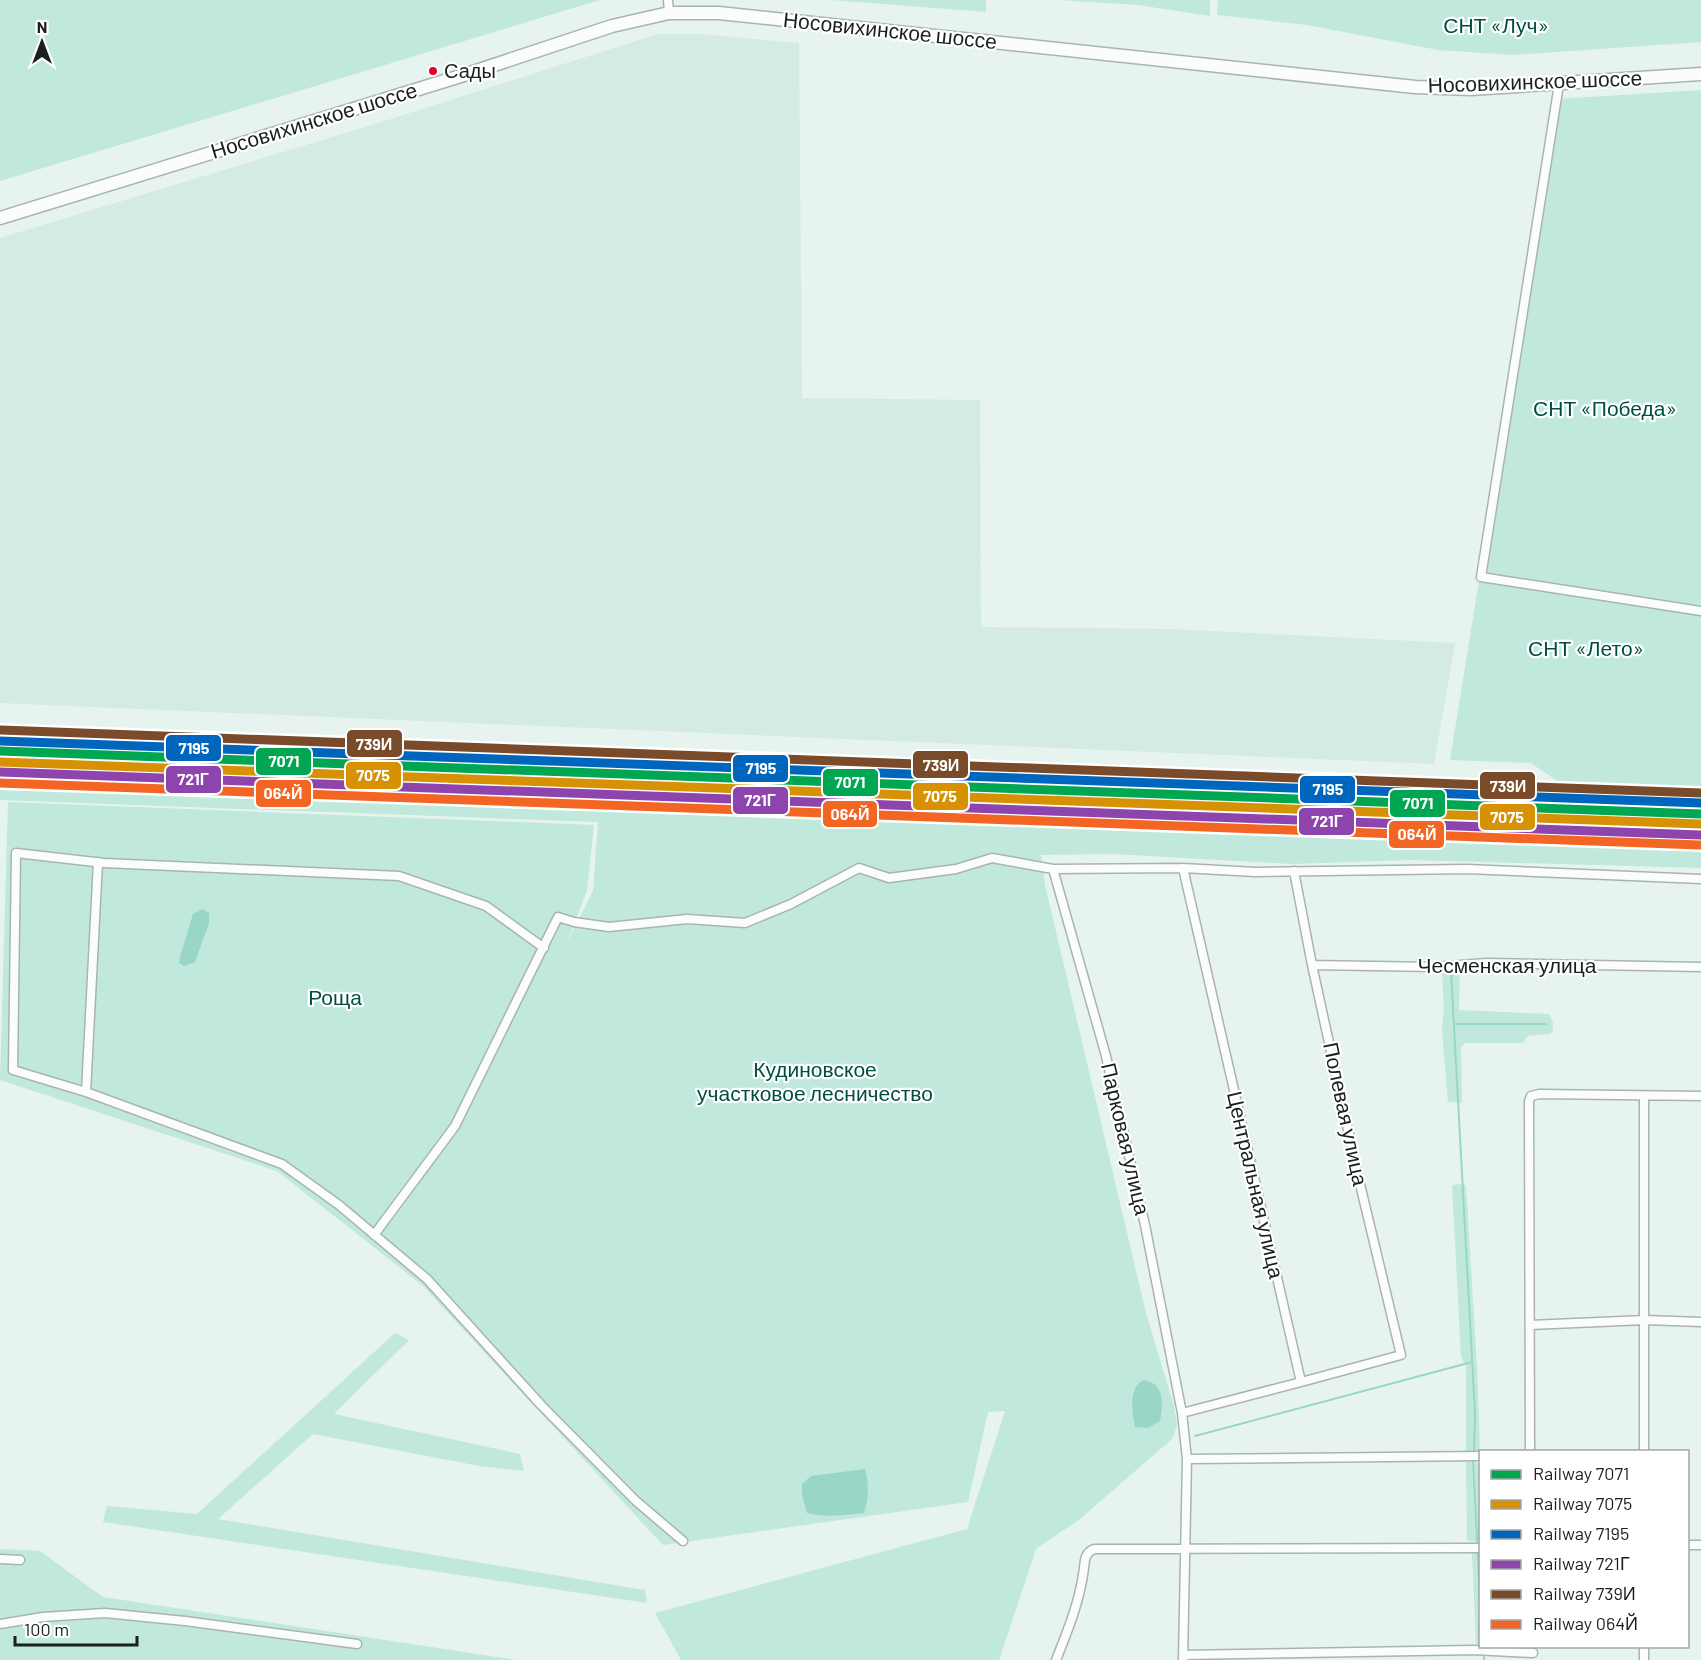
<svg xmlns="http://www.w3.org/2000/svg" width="1701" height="1660" font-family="Barlow,sans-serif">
<rect width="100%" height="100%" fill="#e6f3ef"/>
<path fill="#d3ebe3" d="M658,34h41l100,9 3,355 178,2 1,227 189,2 285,14 -21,121 -1434,-61v-465l372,-113z"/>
<path fill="#c1e8dc" d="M0,0h600l-600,181z
M831,0h155v12z
M1058,0h152v16l-72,-11z
M1218,0h483v42l-188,13 -75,-5 -131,-25 -90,-10z
M1701,90v697l-141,-4 -29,-20 -81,-3 107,-661z
M0,775l600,27 428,21 179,11 217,4 115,6 162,3v21l-290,-8 -119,4 -178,-10 -73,1 4,30 101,428 28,93 3,20 -5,13 -92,80 -44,30 -37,111h-318l-26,-47 312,-84 38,-118 -17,1 -20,90 -305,43 -241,-260 -145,-114 -277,-91 8,-278 586,23 -7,66 -20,51 26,-51 5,-69 -598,-22z
M1460,967l-1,43 90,4 4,9v8l-3,3 -22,2 -5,7h-58l-4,5 1,55 -14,-1 -6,-71 2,-23 -2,-37 3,-3z
M1456,1184l10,1 11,181 3,85h-14v-85l-5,-9 -9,-171z
M395,1333l14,7 -75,74 186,40 4,17 -45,-5 -166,-32 -95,85 427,71 2,13 -544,-81 4,-16 90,8z
M1473,1461l7,4v74l-3,3 -10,-2 -1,-78z
M0,1549l40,2 63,46 413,63h-516z
M1472,1554h8v91l-4,-1z"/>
<path fill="#98d7c5" d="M203,909l6,4v10l-14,39 -11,4 -5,-3 1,-6 13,-43z
M1144,1380c21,4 19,22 16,41l-12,7 -13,-1c-3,-14 -7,-40 9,-47z
M865,1469c4,15 4,29 -1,44 -20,2 -38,5 -57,0l-5,-18v-11l9,-8z"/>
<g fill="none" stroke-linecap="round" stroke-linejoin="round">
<path stroke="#98d7c5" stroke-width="2" d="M1451,971l24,442 -1,41
M1454,1024h92
M1195,1436l277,-74
M1473,1459l7,140
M1484,1652v8"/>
<defs>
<path id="minor" d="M668,0l1,13
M1559,84l-78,493 220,34
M1053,869l53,187 39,169 37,188 5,46 -4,201
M1294,871l18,94 47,215 42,175 -100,27
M544,948l-58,-42 -87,-30 -295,-13 -88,-10 -3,217 73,22 196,72 57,41 88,74 115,127 94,95 47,40
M1312,965l121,2 54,-4 214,4
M86,1092l12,-230
M1644,1096v356
M374,1235l81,-109 103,-209 16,5 35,5 78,-8 58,4 46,-19 68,-36 30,10 67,-9 36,-11 61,11 130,-1 72,4 212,-3 234,10
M1530,1325l115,-5 56,2
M1182,1413l119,-31 -118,-514
M1530,1452l-1,-351 2,-5 8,-2 162,2
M1187,1459l293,-3
M1688,1545h13
M0,1559l20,1
M0,1624l43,-7 62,-4 80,8 172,23
M1644,1646v14
M1183,1655l291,-5 59,3
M1056,1660c12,-30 24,-59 28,-92 1,-9 1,-15 10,-19l386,-1"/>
<path id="secondary" d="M0,218l464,-143 148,-49 57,-13h50l696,74 56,2 230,-15"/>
</defs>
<use href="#minor" stroke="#a9b4b0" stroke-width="11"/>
<use href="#secondary" stroke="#a9b4b0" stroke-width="15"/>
<use href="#minor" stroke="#fbfdfd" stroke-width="8"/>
<use href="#secondary" stroke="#fbfdfd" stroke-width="12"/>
<defs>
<path id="rail-1" d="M0,751l1701,63"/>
<path id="rail-2" d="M0,762l1701,62"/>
<path id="rail-3" d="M0,741l1701,62"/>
<path id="rail-4" d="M0,772l1700,63"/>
<path id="rail-5" d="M1,730l1700,63"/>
<path id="rail-6" d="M0,783l1700,62"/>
</defs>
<use href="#rail-1" stroke="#fff" stroke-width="14"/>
<use href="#rail-2" stroke="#fff" stroke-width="14"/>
<use href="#rail-3" stroke="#fff" stroke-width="14"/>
<use href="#rail-4" stroke="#fff" stroke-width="14"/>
<use href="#rail-5" stroke="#fff" stroke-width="14"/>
<use href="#rail-6" stroke="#fff" stroke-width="14"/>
<use href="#rail-1" stroke="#00a651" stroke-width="9"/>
<use href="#rail-2" stroke="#d69204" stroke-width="9"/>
<use href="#rail-3" stroke="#0065bd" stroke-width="9"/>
<use href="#rail-4" stroke="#8e44ad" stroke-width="9"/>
<use href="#rail-5" stroke="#7a4b2a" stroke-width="9"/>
<use href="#rail-6" stroke="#f26522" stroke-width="9"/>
</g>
<circle fill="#e4002b" stroke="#fff" stroke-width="2" cx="433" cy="71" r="5"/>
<g text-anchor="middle" stroke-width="4.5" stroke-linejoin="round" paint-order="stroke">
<g font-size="20" fill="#18211e" stroke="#fff" text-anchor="start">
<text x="444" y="78">Сады</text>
</g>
<g font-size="21" fill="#004e3f" stroke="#fff">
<text x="1496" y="33">СНТ «Луч»</text>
<text x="1605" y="416">СНТ «Победа»</text>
<text x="1586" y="656">СНТ «Лето»</text>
<text x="335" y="1005">Роща</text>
<text x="815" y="1077">Кудиновское<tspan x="815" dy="24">участковое лесничество</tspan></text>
</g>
<g font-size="21" fill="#18211e" stroke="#fff">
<text transform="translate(890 31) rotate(6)" y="7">Носовихинское шоссе</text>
<text transform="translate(1535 82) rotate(-2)" y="7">Носовихинское шоссе</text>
<text transform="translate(314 121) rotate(-17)" y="7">Носовихинское шоссе</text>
<text x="1507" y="973">Чесменская улица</text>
<text transform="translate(1345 1114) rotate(78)" y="7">Полевая улица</text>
<text transform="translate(1125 1139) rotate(77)" y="7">Парковая улица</text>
<text transform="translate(1255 1185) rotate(77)" y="7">Центральная улица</text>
</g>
</g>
<g stroke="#fff" stroke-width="2">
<rect x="346" y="729" width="57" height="29" rx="6" fill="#7a4b2a"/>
<rect x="165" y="734" width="57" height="28" rx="6" fill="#0065bd"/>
<rect x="255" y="747" width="57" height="29" rx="6" fill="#00a651"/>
<rect x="912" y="750" width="57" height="29" rx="6" fill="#7a4b2a"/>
<rect x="732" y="754" width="57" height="29" rx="6" fill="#0065bd"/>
<rect x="345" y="761" width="57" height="29" rx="6" fill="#d69204"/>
<rect x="165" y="765" width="57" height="29" rx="6" fill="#8e44ad"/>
<rect x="822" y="768" width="57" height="29" rx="6" fill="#00a651"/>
<rect x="1479" y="771" width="57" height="29" rx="6" fill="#7a4b2a"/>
<rect x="1299" y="775" width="57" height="29" rx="6" fill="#0065bd"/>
<rect x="255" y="779" width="57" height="29" rx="6" fill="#f26522"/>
<rect x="912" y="782" width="57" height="29" rx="6" fill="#d69204"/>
<rect x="732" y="786" width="57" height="29" rx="6" fill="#8e44ad"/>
<rect x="1389" y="789" width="57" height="29" rx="6" fill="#00a651"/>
<rect x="822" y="800" width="56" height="28" rx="6" fill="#f26522"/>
<rect x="1479" y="803" width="57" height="28" rx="6" fill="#d69204"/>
<rect x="1298" y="807" width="57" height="29" rx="6" fill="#8e44ad"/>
<rect x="1388" y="820" width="57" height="29" rx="6" fill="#f26522"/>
</g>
<g font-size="16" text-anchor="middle" font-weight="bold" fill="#fff">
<text x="374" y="750">739И</text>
<text x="194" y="754">7195</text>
<text x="284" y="767">7071</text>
<text x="941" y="771">739И</text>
<text x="761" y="774">7195</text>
<text x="373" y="781">7075</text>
<text x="193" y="785">721Г</text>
<text x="850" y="788">7071</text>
<text x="1508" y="792">739И</text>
<text x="1328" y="795">7195</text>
<text x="283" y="799">064Й</text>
<text x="940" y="802">7075</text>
<text x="760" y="806">721Г</text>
<text x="1418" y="809">7071</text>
<text x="850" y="820">064Й</text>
<text x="1507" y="823">7075</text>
<text x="1327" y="827">721Г</text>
<text x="1417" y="840">064Й</text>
</g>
<rect x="1479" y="1450" width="210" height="198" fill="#ffffff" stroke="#a3a6a5" stroke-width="1.5"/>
<rect x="1491" y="1470" width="30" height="9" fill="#00a651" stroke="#a3a6a5" stroke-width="1.5"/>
<text x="1533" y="1480" font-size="18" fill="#18211e">Railway 7071</text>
<rect x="1491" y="1500" width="30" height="9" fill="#d69204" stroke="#a3a6a5" stroke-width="1.5"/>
<text x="1533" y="1510" font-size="18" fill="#18211e">Railway 7075</text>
<rect x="1491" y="1530" width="30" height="9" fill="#0065bd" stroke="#a3a6a5" stroke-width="1.5"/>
<text x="1533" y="1540" font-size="18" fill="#18211e">Railway 7195</text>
<rect x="1491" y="1560" width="30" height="9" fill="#8e44ad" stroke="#a3a6a5" stroke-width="1.5"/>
<text x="1533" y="1570" font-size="18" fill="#18211e">Railway 721Г</text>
<rect x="1491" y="1590" width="30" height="9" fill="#7a4b2a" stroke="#a3a6a5" stroke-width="1.5"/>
<text x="1533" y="1600" font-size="18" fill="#18211e">Railway 739И</text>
<rect x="1491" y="1620" width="30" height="9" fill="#f26522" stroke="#a3a6a5" stroke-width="1.5"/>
<text x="1533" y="1630" font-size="18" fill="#18211e">Railway 064Й</text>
<g transform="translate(42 42)" stroke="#ffffff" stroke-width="4.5" paint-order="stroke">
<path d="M0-4.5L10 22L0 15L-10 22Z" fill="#18211e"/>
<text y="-9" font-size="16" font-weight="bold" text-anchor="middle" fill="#18211e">N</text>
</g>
<path d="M15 1636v9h122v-9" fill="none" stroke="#18211e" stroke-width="3"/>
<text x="24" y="1636" font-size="18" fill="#18211e" stroke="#ffffff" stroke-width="4.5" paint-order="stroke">100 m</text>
</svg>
